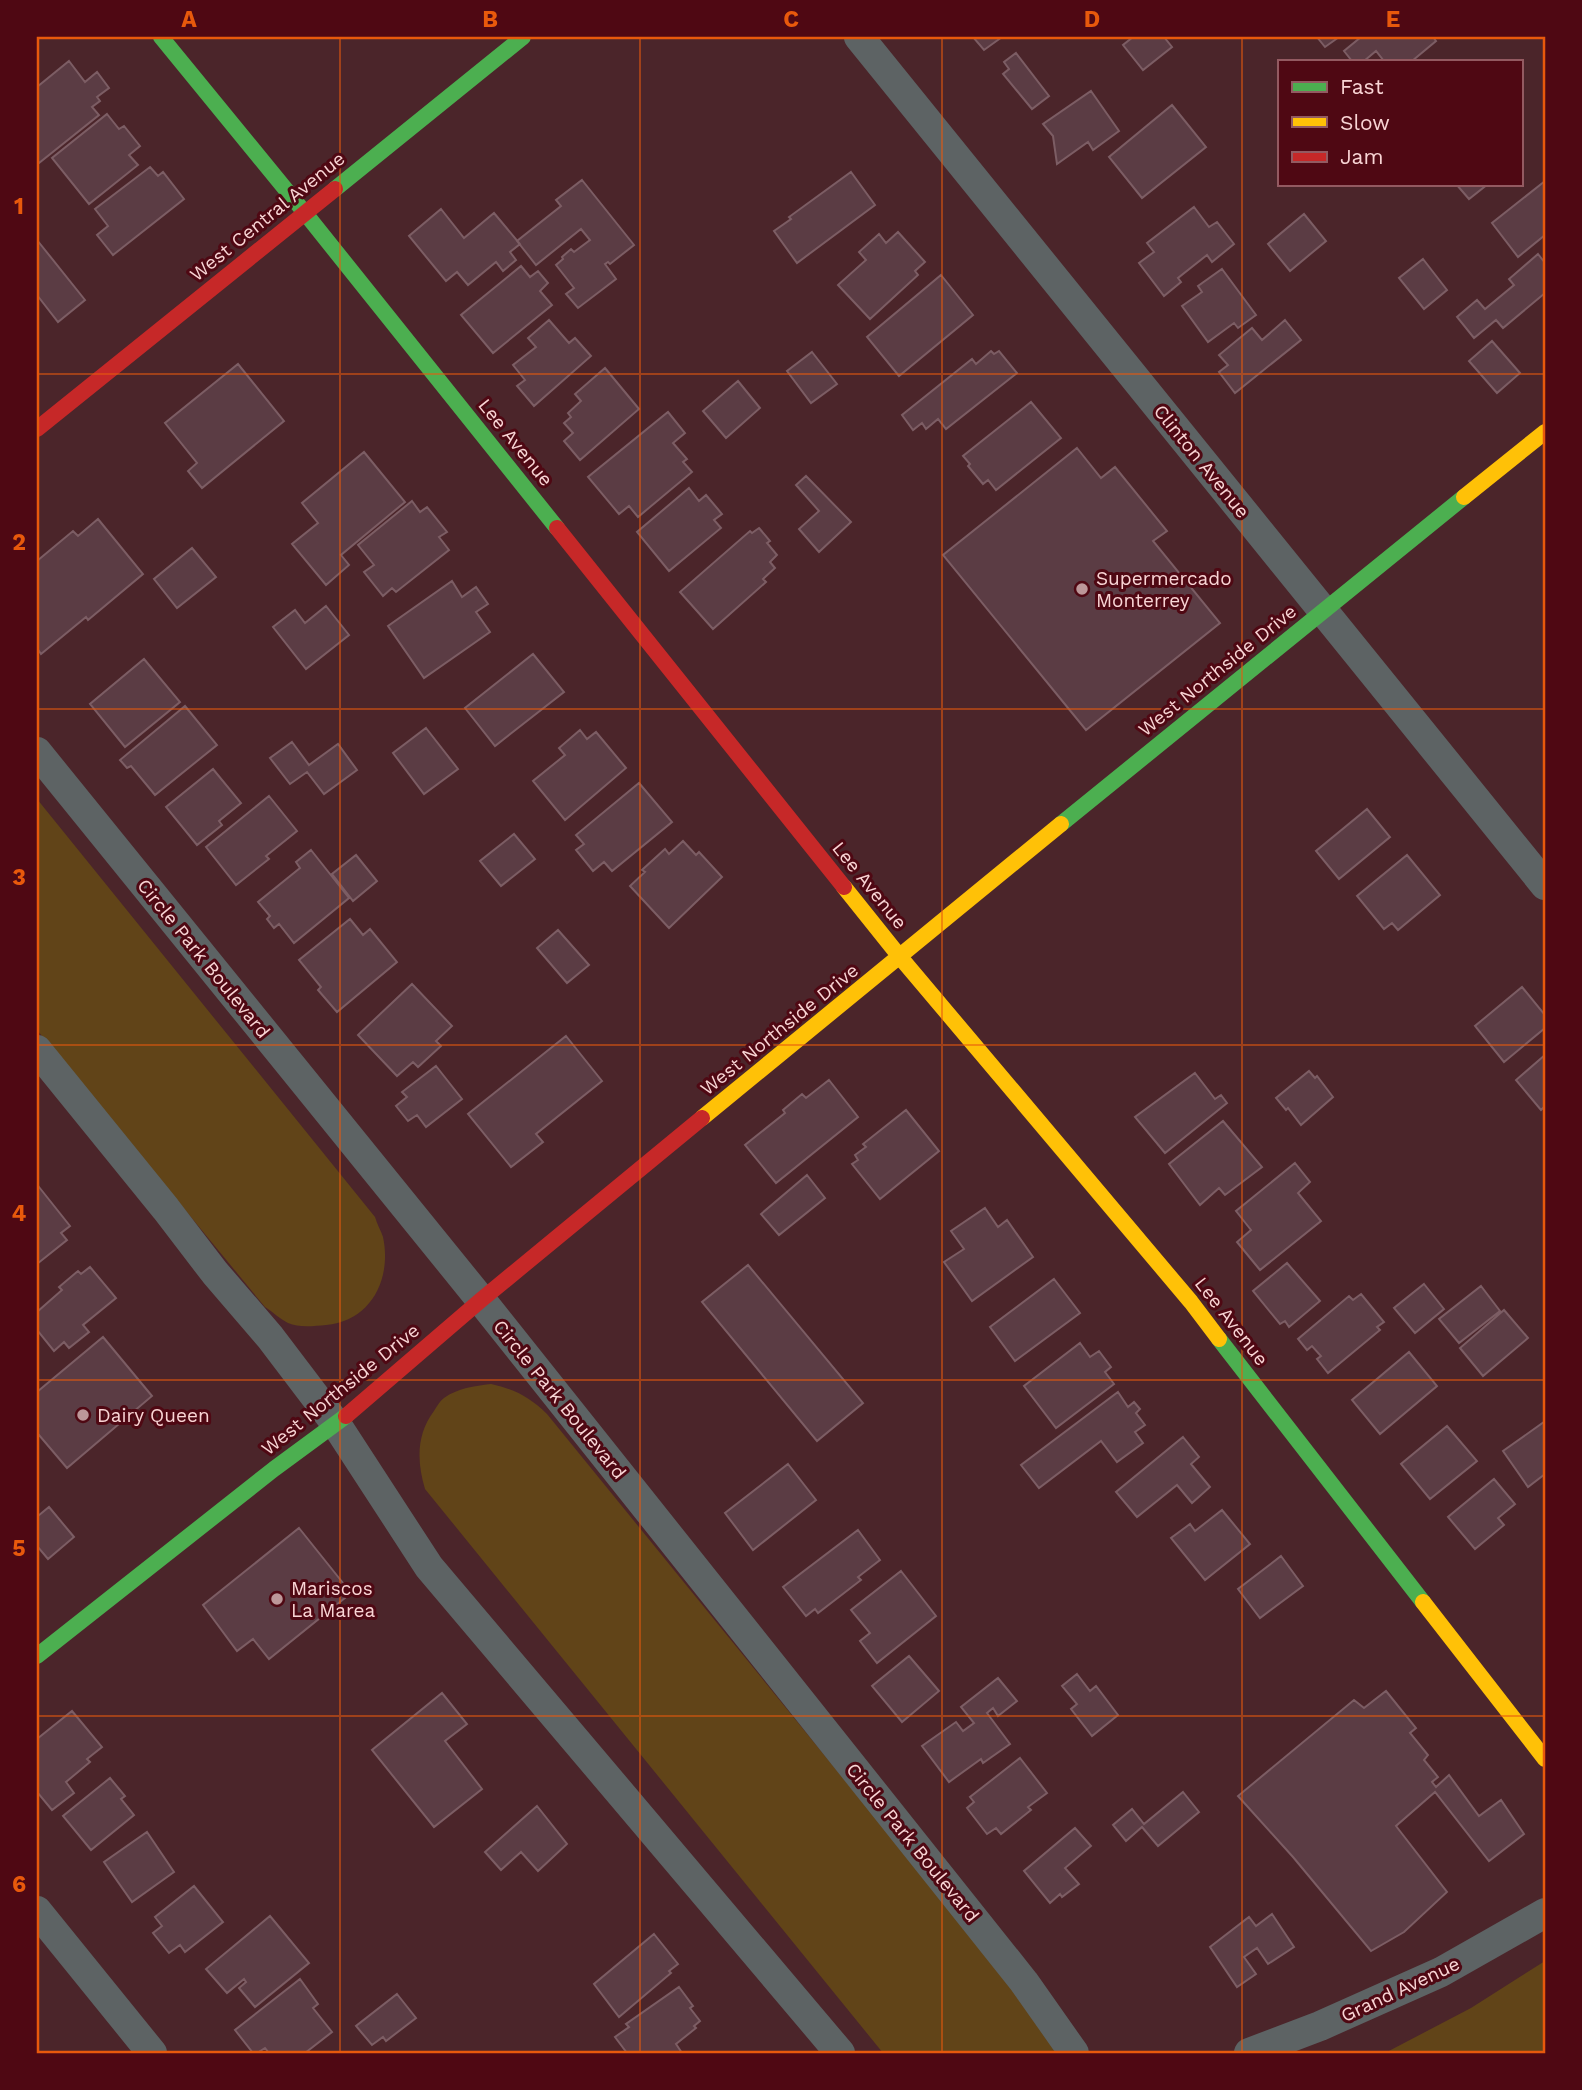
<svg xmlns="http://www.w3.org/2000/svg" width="1582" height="2090" font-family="'Work Sans',sans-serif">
<rect width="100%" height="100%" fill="#4b252a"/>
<path fill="#614418" d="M37,799l338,418c2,7 6,14 8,20 9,42 -12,84 -57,88 -12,1 -27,3 -38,-2 -8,-4 -15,-11 -23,-16l-228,-277z
M491,1384c23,5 39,13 56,30l492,605 17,34h-173l-458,-564c-8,-27 -9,-54 9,-78 3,-5 6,-10 10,-13 14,-10 30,-12 47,-14z
M1545,1961v92h-160l86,-45z"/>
<path fill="#5b3c44" stroke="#7c5d64" stroke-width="2" d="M973,37h29l-18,13z
M1133,37h31l8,10 -29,23 -20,-25z
M1317,37h22l-14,10z
M1361,37h72l3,4 -24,20h-28l-8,-10 -12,10h-12l-8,-10z
M1016,53l33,43 -17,13 -29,-35 6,-5 -5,-7z
M69,61l16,21 12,-10 12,16 -12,9 3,4 -8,6 7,8 -60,48 -2,-3v-73z
M1091,91l28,40 -26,19 -5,-8 -31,22 -4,-28 -10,-12z
M1172,105l34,42 -64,51 -33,-41z
M107,114l12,15 5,-3 16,20 -11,9 9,10 -49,39 -37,-46z
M150,167l8,9 5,-4 21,27 -71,56 -16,-20 11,-9 -13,-17z
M851,172l24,33 -78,58 -23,-32 17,-12 -2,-2z
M582,180l52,65 -24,19 -2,-2 -3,2 11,15 -38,29 -12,-14 8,-6 -18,-23 7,-6 -1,-2 9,-8 3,3 16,-12 -9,-11 -45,36 -19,-24 44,-35 -5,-6z
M1545,181v54l-27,22 -26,-34z
M1456,184h32l-19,15z
M1194,207l15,20 8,-5 17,22 -22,18 -5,-7 -29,23 3,4 -17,14 -25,-33 15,-11 -7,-9z
M441,209l23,29 30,-25 26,31 -10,8 6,8 -13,11 -7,-9 -28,23 -11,-13 -11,9 -37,-45z
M1304,214l22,27 -36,30 -22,-27z
M898,232l27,30 -10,9 3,4 -48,44 -32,-34 28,-25 -7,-8 20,-18 7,9z
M37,240l48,60 -27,22 -21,-27z
M1538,254l7,9v30l-42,35 -7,-8 -22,18 -17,-21 20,-17 8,9 29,-24 -5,-6z
M1423,259l24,31 -23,19 -25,-31z
M521,266l9,11 8,-6 10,12 -8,8 12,14 -59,48 -32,-38z
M1222,269l34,46 -18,13 -4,-5 -26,19 -26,-36 20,-14 -4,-6z
M941,275l32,40 -74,61 -32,-39z
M549,320l20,23 6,-5 16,18 -57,50 -17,-20 8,-6 -12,-15 23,-18 -8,-9z
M1285,320l16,20 -66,53 -16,-21 9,-7 -9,-10 33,-27 10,12z
M1492,341l28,32 -23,20 -28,-32z
M991,351l3,3 5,-3 18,22 -71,56 -8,-10 -12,10 -4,-6 -9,7 -11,-15 70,-56 4,5z
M812,352l25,32 -26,19 -24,-32z
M238,364l46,57 -82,67 -14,-17 9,-8 -32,-40z
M605,368l34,41 -59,51 -16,-19 9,-8 -9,-10 7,-6 -3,-4 13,-12 -6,-7z
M738,381l22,27 -34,30 -23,-27z
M1031,402l30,36 -65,52 -8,-10 -5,4 -15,-18 2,-2 -7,-8z
M668,412l17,21 -12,10 14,16 -4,3 9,10 -54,45 -9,-11 -10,8 -31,-37z
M1077,448l24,30 14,-11 52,64 -14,10 67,82 -134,107 -143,-175z
M364,452l41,50 -64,53 8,10 -23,20 -34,-41 26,-21 -16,-20z
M806,476l45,46 -32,30 -20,-23 20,-18 -23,-26z
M689,488l10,13 7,-6 16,19 -8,6 7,8 -52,43 -32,-39z
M412,501l8,11 7,-5 20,25 -8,5 10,13 -53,42 -4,-4 -9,8 -19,-24 10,-7 -16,-20z
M98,519l45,55 -55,46 -2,-3 -45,37 -4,-6v-87l36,-30 5,5z
M759,528l11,13 -3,2 10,12 -7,7 5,6 -12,11 3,3 -53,47 -33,-37 70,-61 2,2z
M192,548l24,29 -39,31 -23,-29z
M452,581l10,16 14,-10 12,17 -12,8 14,20 -66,46 -36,-52z
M326,606l23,29 -43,34 -33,-42 22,-17 10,13z
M533,654l31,38 -69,54 -30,-38z
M144,659l36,43 -55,45 -35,-43z
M185,706l32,39 -62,50 -24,-29 -4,2 -7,-8z
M426,728l32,41 -34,25 -31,-41z
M580,730l7,9 9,-7 30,36 -61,52 -32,-39 32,-26 -6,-7z
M292,742l17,23 29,-21 19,26 -33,24 -17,-22 -17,12 -20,-26z
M213,769l28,34 -22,18 3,4 -25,20 -31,-38z
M639,783l33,39 -60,49 -8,-9 -11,9 -17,-21 8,-6 -8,-9z
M269,796l28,35 -31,25 3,3 -33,26 -30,-38z
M1367,809l23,28 -51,42 -23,-28z
M514,834l21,25 -34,27 -21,-25z
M683,841l13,14 3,-3 23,25 -53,51 -39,-42 15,-14 -3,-2 23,-21 4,5z
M311,850l38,48 -55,45 -15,-19 -5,4 -7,-9 3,-3 -12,-14 42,-34 -4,-6z
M356,855l21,26 -24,20 -21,-27z
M1407,855l33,40 -42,35 -6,-7 -8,6 -27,-33z
M350,919l13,16 7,-6 27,33 -60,50 -19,-22 3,-3 -22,-27z
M558,930l31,35 -22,18 -30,-35z
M412,984l40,42 -16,15 5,5 -23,21 -5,-5 -16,14 -39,-41z
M1522,987l23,28v13l-41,34 -29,-36z
M566,1036l36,45 -66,53 7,8 -32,25 -43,-53z
M1545,1055v51l-4,4 -25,-30z
M436,1066l26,33 -36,28 -9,-12 -9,6 -12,-15 11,-9 -5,-5z
M1309,1071l6,7 2,-2 16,21 -32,28 -13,-17 -2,2 -10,-12z
M1195,1073l20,26 6,-4 6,8 -62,50 -30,-36z
M829,1080l29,37 -82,66 -31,-38 40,-32 -2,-3 19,-16 4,4z
M906,1110l33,41 -59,48 -28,-35 6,-4 -3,-5 11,-8 -3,-3z
M1223,1121l39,46 -37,28 -6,-7 -19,17 -31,-41z
M1295,1163l15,19 -12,11 23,28 -61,49 -23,-28 14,-12 -15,-19z
M807,1175l18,23 -46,37 -18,-21z
M39,1187l31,39 -9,7 6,7 -30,24v-75z
M985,1208l13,19 9,-7 26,37 -61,44 -28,-39 20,-13 -13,-18z
M1287,1263l33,38 -31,26 -4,-6 -5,3 -27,-33z
M748,1265l115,138 -46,38 -115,-139z
M90,1267l26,31 -33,27 6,7 -20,16 -5,-6 -10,9 -17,-21v-18l25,-22 -3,-3 19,-16 3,3z
M1054,1279l26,34 -65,48 -25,-34z
M1424,1284l20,25 -29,24 -21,-25z
M1481,1286l19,25 -41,32 -20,-24z
M1361,1294l23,28 -7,5 3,3 -52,43 -11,-14 4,-3 -9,-10 -5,4 -9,-11 51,-43 4,4z
M1504,1310l24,28 -45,38 -23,-28z
M103,1337l49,59 -85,72 -28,-33 -2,2v-45z
M1080,1343l10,14 9,-6 12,16 -6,5 9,12 -58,44 -32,-42z
M1409,1352l28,34 -57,48 -28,-34z
M1118,1392l10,15 6,-5 6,7 -4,4 9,12 -10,7 8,11 -26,19 -16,-21 -62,47 -18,-23z
M1544,1422l1,52 -17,13 -25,-36z
M1447,1426l30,35 -47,38 -29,-35z
M1183,1437l16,20 -8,7 19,23 -18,16 -15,-18 -40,32 -21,-25z
M788,1464l28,36 -63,50 -28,-37z
M1494,1479l21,25 -17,14 6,7 -29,24 -27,-32z
M49,1507l25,30 -26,22 -11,-13v-32l1,2z
M1222,1510l28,34 -45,36 -34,-42 19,-14 5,7z
M299,1528l52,65 -82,66 -16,-20 -16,12 -34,-46z
M858,1530l22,30 -22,17 3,3 -43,33 -3,-4 -9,7 -23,-29z
M1281,1556l22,30 -43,32 -22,-29z
M901,1571l35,45 -59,47 -17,-22 10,-8 -19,-23z
M909,1656l30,35 -37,31 -30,-36z
M1077,1674l13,17 6,-5 22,29 -26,21 -21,-27 6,-5 -15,-18z
M998,1678l19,23 -19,15 -5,-8 -6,5 23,31 -27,19 -2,-4 -32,23 -27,-36 34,-24 7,9 11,-8 -13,-16z
M1386,1691l30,37 -6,5 18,22 -4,5 14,17 -6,5 4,5 13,-12 30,41 22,-16 23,34 -35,27 -54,-69 -39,34 51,66 -43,40 -33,19 -78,-94 -55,-61 116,-96 10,8z
M442,1693l25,31 -22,17 37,48 -48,38 -62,-77z
M72,1711l30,36 -15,12 3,3 -24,20 8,11 -22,17 -15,-18v-53z
M1020,1758l27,35 -19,14 3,3 -30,24 -5,-6 -9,6 -20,-26 7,-6 -4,-5z
M110,1778l15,18 -4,3 13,16 -43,35 -28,-34z
M1183,1792l16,20 -41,34 -16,-19 -16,14 -13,-16 19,-16 12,15z
M537,1806l30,38 -29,27 -17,-19 -20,18 -16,-18z
M1075,1828l16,18 -26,22 14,16 -17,13 -2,-3 -10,9 -26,-32z
M147,1832l27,40 -42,30 -28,-40z
M194,1886l29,36 -38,30 -5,-7 -11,8 -16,-20 9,-7 -7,-9z
M1272,1914l22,33 -26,17 -11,-16 -13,9 12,17 -19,13 -27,-40 39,-30 7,9z
M270,1916l39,47 -54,44 -16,-19 7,-6 -2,-3 -17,14 -21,-24z
M654,1934l24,30 -9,7 2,2 -52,44 -25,-33z
M300,1979l18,25 -5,4 19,24 -27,21h-36l-4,-5 -8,5h-4l-18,-23z
M679,1987l14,19 -3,2 10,13 -6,5 2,2 -20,16 6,9h-52l-1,-1 -2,1 -12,-16 14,-10 -3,-3z
M397,1994l19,24 -30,23 -3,-4 -11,8 -16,-19z"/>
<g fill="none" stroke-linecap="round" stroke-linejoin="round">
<path stroke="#5d6364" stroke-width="30" d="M859,37l686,848
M37,752l444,548 543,682 50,71
M37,1050l129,159 49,64 55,64 66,87 93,143 411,486
M37,1911l115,142
M1249,2053l71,-27 121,-54 104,-59"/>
<path stroke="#4caf50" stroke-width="16" d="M161,37l144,176 252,315
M335,189l188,-152
M1061,824l403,-327
M1219,1339l204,263
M37,1656l237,-187 72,-53"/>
<path stroke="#ffc107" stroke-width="16" d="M1464,497l81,-65
M844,887l56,70 291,345 28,37
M702,1118l359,-294
M1423,1602l122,157"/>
<path stroke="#c62828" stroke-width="16" d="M37,429l298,-240
M557,528l287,359
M346,1416l135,-116 221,-182"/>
</g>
<path fill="none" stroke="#e8590c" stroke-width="2" stroke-opacity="0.55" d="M340,37v2016M640,37v2016M942,37v2016M1242,37v2016M37,374h1508M37,709h1508M37,1045h1508M37,1380h1508M37,1716h1508"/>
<g fill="#bc9799" stroke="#4f0813" stroke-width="2.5">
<circle cx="1082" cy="589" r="7"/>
<circle cx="83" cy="1415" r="7"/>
<circle cx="277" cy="1599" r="7"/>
</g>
<g text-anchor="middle" stroke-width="6" stroke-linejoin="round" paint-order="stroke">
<g font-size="19" fill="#f9d5d5" stroke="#4f0813">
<text transform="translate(267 216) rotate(-39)" y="7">West Central Avenue</text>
<text transform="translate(516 442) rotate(51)" y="7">Lee Avenue</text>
<text transform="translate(1202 461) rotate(51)" y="7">Clinton Avenue</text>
<text transform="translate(1217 670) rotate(-39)" y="7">West Northside Drive</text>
<text transform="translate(870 885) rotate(51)" y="7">Lee Avenue</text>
<text transform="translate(204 958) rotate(51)" y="7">Circle Park Boulevard</text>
<text transform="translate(779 1029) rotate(-39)" y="7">West Northside Drive</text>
<text transform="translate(1232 1321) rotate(52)" y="7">Lee Avenue</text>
<text transform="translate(340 1389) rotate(-39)" y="7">West Northside Drive</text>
<text transform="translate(560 1399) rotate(51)" y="7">Circle Park Boulevard</text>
<text transform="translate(913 1842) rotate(51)" y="7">Circle Park Boulevard</text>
<text transform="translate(1400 1989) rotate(-25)" y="7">Grand Avenue</text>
</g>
<g font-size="19" fill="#f9d5d5" stroke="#4f0813" text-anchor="start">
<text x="1096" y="585">Supermercado<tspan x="1096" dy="22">Monterrey</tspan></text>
<text x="97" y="1422">Dairy Queen</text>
<text x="291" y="1595">Mariscos<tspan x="291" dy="22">La Marea</tspan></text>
</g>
</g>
<rect width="1582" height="2090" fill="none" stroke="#4f0813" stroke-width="77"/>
<rect x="1278" y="60" width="245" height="126" fill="#4f0813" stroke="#935a61" stroke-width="2"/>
<rect x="1292" y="82" width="35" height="10" fill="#4caf50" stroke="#935a61" stroke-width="2"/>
<text x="1340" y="94" font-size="21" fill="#f9d5d5">Fast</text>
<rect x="1292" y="117" width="35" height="10" fill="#ffc107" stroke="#935a61" stroke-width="2"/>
<text x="1340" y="130" font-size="21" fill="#f9d5d5">Slow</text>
<rect x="1292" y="152" width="35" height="10" fill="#c62828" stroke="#935a61" stroke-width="2"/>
<text x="1340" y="164" font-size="21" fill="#f9d5d5">Jam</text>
<rect x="38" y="38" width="1506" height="2014" fill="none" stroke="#e8590c" stroke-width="2.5"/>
<g font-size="23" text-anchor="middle" font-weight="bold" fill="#e8590c">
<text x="189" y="27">A</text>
<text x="490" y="27">B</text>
<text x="791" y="27">C</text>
<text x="1092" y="27">D</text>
<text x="1393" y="27">E</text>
<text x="19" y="214">1</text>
<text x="19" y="550">2</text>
<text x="19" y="885">3</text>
<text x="19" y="1221">4</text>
<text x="19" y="1556">5</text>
<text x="19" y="1892">6</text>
</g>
</svg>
